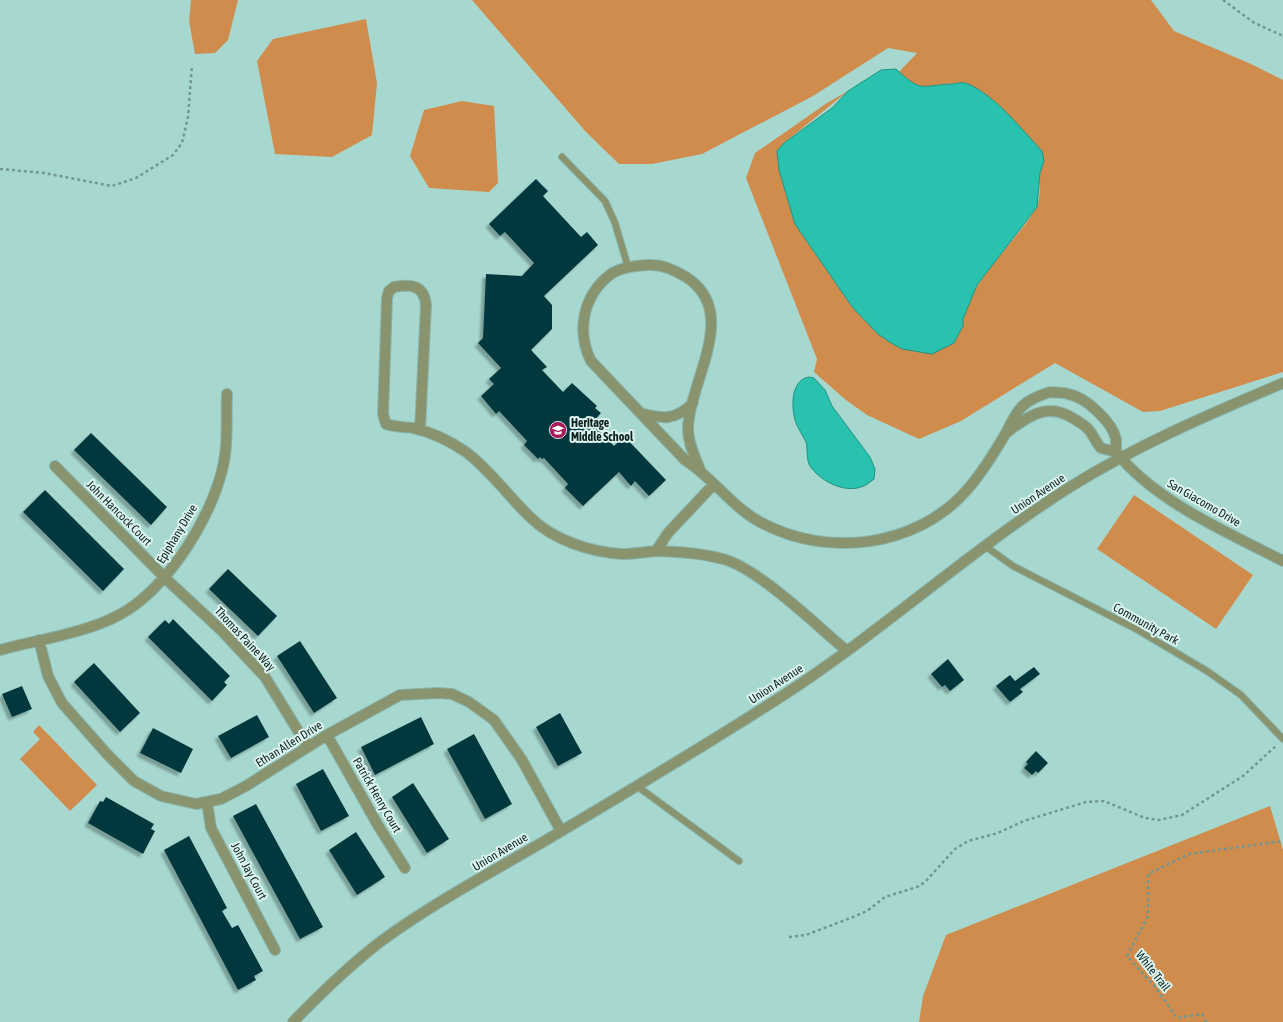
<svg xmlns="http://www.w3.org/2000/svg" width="1283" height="1022" font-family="'Asap Condensed',sans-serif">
<defs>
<filter id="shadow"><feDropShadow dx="-3.5" dy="3.5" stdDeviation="1" flood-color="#0004"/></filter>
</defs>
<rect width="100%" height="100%" fill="#a7d8cf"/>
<path fill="#d08c4d" d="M191,0h47l-10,40 -13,13 -20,1 -6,-33z
M472,0h679l23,31 77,33 32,16v292l-123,39 -17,1 -88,-49 -94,58 -42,18 -52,-24 -21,-15 -32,-28 3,-13 -71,-181 9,-25 72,-50 21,-12 -64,52 -5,27 16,54 58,84 110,18c-1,-37 55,-86 73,-118 5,-8 3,-24 4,-33 1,-9 4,-14 2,-24l-44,-47 -31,-21 -24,1 -19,4 -10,-3 -15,-13 18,-19 -29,-5 -75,48 -111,58 -50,10h-33l-33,-32z
M366,19l11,64 -5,52 -40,22 -57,-3 -18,-93 16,-22z
M462,101l32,5 4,77 -9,9 -60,-4 -19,-32 14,-46z
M1134,495l119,80 -37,54 -119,-80z
M39,725l58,60 -27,26 -50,-52 20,-20 -7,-7z
M1270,806l13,44v172h-364l4,-26 23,-61z"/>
<path fill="#29c2ae" stroke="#219283" d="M896,69c27,25 24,16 57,15 5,-1 11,-2 15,0 28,12 53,45 74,67l2,10 -4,12 -3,34 -60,78 -14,34v7l-9,17 -22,11 -30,-5 -11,-6 -13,-9 -25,-26 -58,-84 -16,-54 -2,-19 7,-8 48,-35 16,-17 33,-21z
M809,377l5,1 11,12 7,16 38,51 5,12 -1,10c-4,3 -8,7 -13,8 -17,6 -41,-6 -51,-21 -4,-6 -2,-17 -4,-24 -3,-6 -7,-12 -10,-19 -5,-14 -6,-43 13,-46z"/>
<path fill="#01393d" filter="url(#shadow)" d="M536,179l12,12 -5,5 38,41 6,-5 11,13 -54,51 8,9v24l-21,21 16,17 -5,3 21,22 9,-9 25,23 -2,2 6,5 -9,10 22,23 10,-10 42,44 -17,16 -14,-15 -4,5 -12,-14 -36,34 -18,-18 3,-4 -24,-26 -2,1 -2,-2 -2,2 -14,-14 3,-4 -28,-30 -3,3 -15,-18 13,-12 -5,-5 12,-11 -23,-25 5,-5 3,-64 36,2 12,-13 -29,-31 -5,4 -11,-12z
M91,433l76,74 -16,18 -77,-75z
M45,490l79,79 -21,22 -80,-79z
M228,569l49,47 -19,20 -49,-47z
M173,619l57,57 -6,6 3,3 -15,16 -64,-64 17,-17 4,4z
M300,641l37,57 -23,15 -37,-57z
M948,659l16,21 -14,11 -5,-6 -3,2 -11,-13z
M94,663l46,50 -20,19 -46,-50z
M1034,667l6,7 -20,15 3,3 -13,10 -14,-16 14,-11 5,6z
M22,686l10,23 -20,8 -10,-23z
M560,713l22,40 -24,13 -22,-39z
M257,715l12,22 -38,21 -13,-22z
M421,717l13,27 -59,31 -14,-28z
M153,728l40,21 -12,24 -41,-20z
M474,734l38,70 -27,15 -38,-70z
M1036,751l12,12 -10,10 -2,-2 -4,4 -8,-7 4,-4 -2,-2z
M323,769l26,47 -28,15 -25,-47z
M413,783l36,56 -22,14 -35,-56z
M106,797l48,27 -3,5 4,2 -12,23 -55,-31 12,-22 3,1z
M256,804l67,123 -23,12 -67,-123z
M356,832l29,45 -28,18 -28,-45z
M189,836l38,72 -5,3 10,17 6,-3 25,46 -9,5 2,4 -18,10 -74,-140z"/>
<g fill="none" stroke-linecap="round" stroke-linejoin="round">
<defs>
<path id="service" d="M562,157l43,44 10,22 13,44
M985,546l28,20 123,63 71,42 34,24 42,44
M637,786l102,75"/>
<path id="minor" d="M1050,392c6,1 12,0 18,2 18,3 44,28 48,45 0,4 0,9 0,13l-15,-4c-5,-5 -7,-12 -12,-18 -5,-6 -13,-10 -20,-14 -25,-13 -43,2 -63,17 12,-25 16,-32 44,-41z
M640,413c23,6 35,8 53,-10
M420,430l6,-125c-2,-20 -15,-21 -32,-18l-5,4 -2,7 -4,116 3,10c9,3 18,3 27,4 18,4 37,13 53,24 24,18 42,44 64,65 23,23 60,35 92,37 11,0 23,-2 34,-3l12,-18 46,-49
M1116,452c40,50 111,80 167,109
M55,466l110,112 56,52 44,47 43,70
M700,470c-5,-14 -12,-26 -12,-41 1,-48 53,-117 -2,-152 -11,-7 -24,-13 -37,-12 -13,1 -28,2 -38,9 -28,21 -35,57 -20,87l94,99c27,17 46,46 75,62 66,36 155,26 206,-31 16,-18 28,-38 40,-58
M656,551c22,1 45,2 67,8 35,9 94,67 124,92
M39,640l9,36 14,27 45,51 27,27 27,15 35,8 25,-5 25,-13 81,-51 73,-40 38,-2 14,1 17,8 25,18 28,40 39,71
M0,650c37,-10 86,-17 119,-35 49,-25 99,-106 106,-160 3,-20 1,-41 2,-61
M327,735l52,92 26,41
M207,802l4,26 64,122"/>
<path id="tertiary" d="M293,1022c27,-28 56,-56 87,-80 53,-39 112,-70 168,-103 76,-45 153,-91 228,-139 102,-65 191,-148 294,-213 67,-42 140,-73 213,-104"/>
</defs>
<use href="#service" stroke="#89b4ac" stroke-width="8"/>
<use href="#minor" stroke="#89b4ac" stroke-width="12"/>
<use href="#tertiary" stroke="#89b4ac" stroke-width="12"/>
<path stroke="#719790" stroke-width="2.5" stroke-dasharray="3 3" stroke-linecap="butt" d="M1223,0l30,22 30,14
M0,169l44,4 68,13 24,-8 37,-23 9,-12 6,-26 4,-52
M789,937l17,-2 47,-18 14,-6 18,-14 32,-10 8,-5 30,-33 13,-8 30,-8 26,-12 62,-19 18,-1 41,17 14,2 23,-5 61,-39 34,-31
M1206,1022l-4,-8 -25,4 -21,-30 -29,-32 21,-40v-42l41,-20 94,-13"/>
<use href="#service" stroke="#89946e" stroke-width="6"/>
<use href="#minor" stroke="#89946e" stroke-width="10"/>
<use href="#tertiary" stroke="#89946e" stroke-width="10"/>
</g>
<defs>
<symbol id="school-disc" viewBox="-11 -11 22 22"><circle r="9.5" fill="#a91a58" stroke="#dbf3ee"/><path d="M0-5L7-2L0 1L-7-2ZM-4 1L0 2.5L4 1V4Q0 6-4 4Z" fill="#fff"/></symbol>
</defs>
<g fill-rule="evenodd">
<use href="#school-disc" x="548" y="420" width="20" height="20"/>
</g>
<g text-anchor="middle" stroke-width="4" stroke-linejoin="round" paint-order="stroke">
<g font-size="12" font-weight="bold" fill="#0f221f" stroke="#dbf3ee" text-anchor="start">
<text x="571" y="427">Heritage<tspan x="571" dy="14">Middle School</tspan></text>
</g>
<g font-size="12" fill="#0f221f" stroke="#dbf3ee">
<text transform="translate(1038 494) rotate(-34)" y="4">Union Avenue</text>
<text transform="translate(1204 503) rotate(30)" y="4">San Giacomo Drive</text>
<text transform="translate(119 513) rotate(45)" y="4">John Hancock Court</text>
<text transform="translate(177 534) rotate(-59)" y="4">Epiphany Drive</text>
<text transform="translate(1146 624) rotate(29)" y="4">Community Park</text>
<text transform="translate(245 639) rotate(47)" y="4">Thomas Paine Way</text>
<text transform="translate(776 684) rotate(-33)" y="4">Union Avenue</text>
<text transform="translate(289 744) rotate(-32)" y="4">Ethan Allen Drive</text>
<text transform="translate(377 795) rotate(60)" y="4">Patrick Henry Court</text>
<text transform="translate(500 852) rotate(-31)" y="4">Union Avenue</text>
<text transform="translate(249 871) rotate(62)" y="4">John Jay Court</text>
<text transform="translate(1153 971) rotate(52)" y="4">White Trail</text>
</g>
</g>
</svg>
